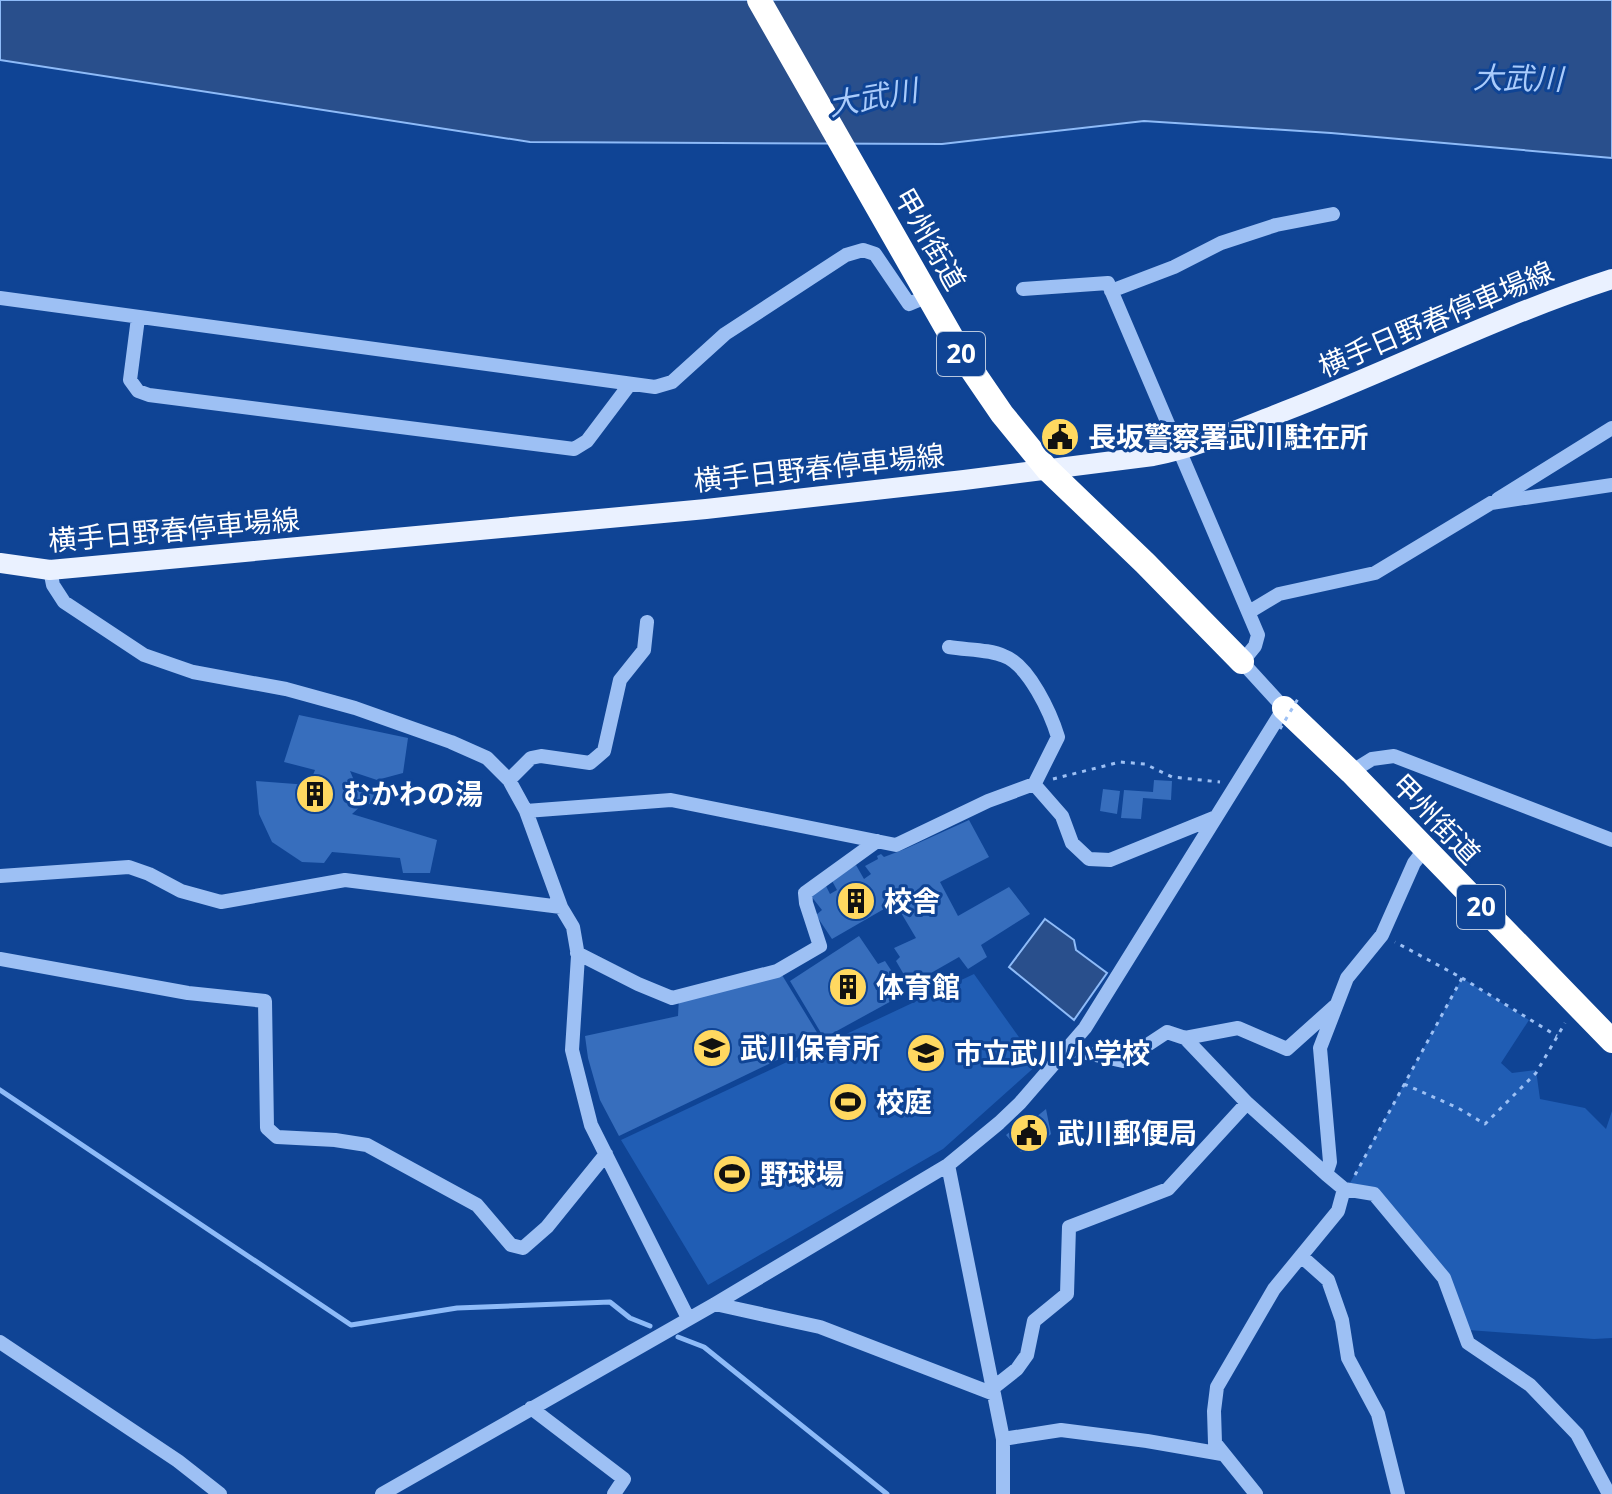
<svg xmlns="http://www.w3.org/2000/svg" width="1612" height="1494" font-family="'Noto Sans','Noto Sans JP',sans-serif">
<rect width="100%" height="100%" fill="#0f4495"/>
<path fill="#205db4" d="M974,974l64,90 -95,85 -235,136 -87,-145z
M1462,978l67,42 -28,43 11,10 24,-3 4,29 45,9 21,21 6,-18v227l-18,1 -126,-9 -18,-53 -74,-88 -26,-6z"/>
<path fill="#294f8c" stroke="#8ebbf8" stroke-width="2" d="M0,0h1612v158l-281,-25 -187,-12 -202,23 -412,-2 -530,-82z
M1045,919l29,21 2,10 31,23 -33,47 -65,-53z"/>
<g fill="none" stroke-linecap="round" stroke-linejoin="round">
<path stroke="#8ebbf8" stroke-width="5" d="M0,1090l351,235 106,-17 153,-6 20,16 20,8
M678,1337l26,10 183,147"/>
</g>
<path fill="#376ebd" d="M299,715l109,23 -5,35 -26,7 -27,-9 9,21 28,4 -1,8h-23l-11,10 85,26 -7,33h-27l-3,-15 -68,-6 -8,11 -22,-1 -30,-20 -13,-28 -3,-33 53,4 6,-15 -31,-8z
M1154,780l18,1 -1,19 -28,-2 -2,21 -20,-1 3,-28 29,2z
M1103,789l17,2 -3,23 -17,-3z
M969,820l20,37 -49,25 18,34 51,-29 21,27 -49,31 6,12 -19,12 -9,-12 -49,28 -14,-24 4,-4 -6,-9 22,-10 -16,-27 9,-6 -6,-7 -71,41 -16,-24 6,-5 -11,-14 15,-10 4,8 7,-4 -6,-11 25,-14 8,14 7,-5 -6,-8 13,-7 -1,-3 4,-2 3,3 21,-8z
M859,936l19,28 7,-3 21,32 -82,45 -34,-57z
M782,975l39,64 -202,97 -19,-36 -12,-42 -3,-22 93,-20 1,-19z
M1046,1109l5,25 -15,14 -4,-3 -11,7 -15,-17 21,-17 3,4z"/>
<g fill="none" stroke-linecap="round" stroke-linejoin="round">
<path stroke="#9dc0f4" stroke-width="3" stroke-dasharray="4 6" stroke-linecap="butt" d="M1053,779l67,-17 25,2 27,13 48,5
M1462,978l95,58
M1404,1084l54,24 27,16 51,-51 29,-50
M1355,1175l107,-197 -67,-36"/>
<path stroke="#9dc0f4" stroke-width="14" d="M1111,291l63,-24 47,-24 55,-18 57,-11
M0,298l655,89 17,-5 53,-48 121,-79 17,-5 12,4 34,50 19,-8
M138,318l-8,62 8,11 11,4 425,54 13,-8 43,-57
M1498,499l114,-71
M50,570l3,15 11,17 80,53 49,17 93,17 69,19 96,34 36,16 22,22 17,31 35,96 12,20 5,29 -6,94 19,75 97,193
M1249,612l30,-18 96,-21 116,-70 121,-18
M949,647c17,3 40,2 55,9 25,9 47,58 54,81l-23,46
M1351,772l21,-13 22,-3 218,84
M509,780l22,-22 10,-2 49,7 14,-12 16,-71 24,-30 3,-28
M526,811l145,-11 225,45 92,-44 46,-17 28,32 10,27 17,16 21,1 106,-43
M0,876l129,-9 20,7 32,17 40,11 124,-22 216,27
M577,953l61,31 34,14 105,-27 43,-25 -14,-43 -1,-10 72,-52
M0,959l188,34 77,8 2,127 10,9 58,3 32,5 110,60 34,40 12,3 24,-21 59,-73
M1185,1038l62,65 79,71
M1068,1049l55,12 44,-29 18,6 53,-10 49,21 48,-43
M948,1165l55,274v55
M1344,1189l30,5 70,84 24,65 62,42 47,49 32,60
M1301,1256l27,24 14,40 6,38 30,56 20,80
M715,1304l105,23 174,67
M0,1342l178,119 42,33
M993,1388l24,-19 10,-14 7,-34 33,-27 2,-67 99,-38 79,-86
M531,1408l93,71 -10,15
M1003,1439l58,-9 86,11 75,13
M382,1494l333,-190 233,-139 51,-42 21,-20 65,-75 199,-320 -42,-46 13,-16 3,-11 -150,-352 -85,6
M1256,1494l-41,-51 -1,-32 3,-24 57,-98 64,-78 6,-22 -18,-15 4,-12 -10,-114 27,-70 35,-43 32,-72 10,-13"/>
<path stroke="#eaf1ff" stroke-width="20" d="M0,563l50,7 656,-61 258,-29 189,-24c46,-9 89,-28 132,-45 109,-42 215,-96 327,-132"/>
<path stroke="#fff" stroke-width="24" d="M759,0l204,357 39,57 45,55 98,94 97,99
M1284,708l67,64 261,269"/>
<path stroke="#9dc0f4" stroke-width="3" stroke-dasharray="4 6" stroke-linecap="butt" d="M1280,729l19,-32"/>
</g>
<defs>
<symbol id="civic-disc" viewBox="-11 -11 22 22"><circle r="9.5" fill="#ffd860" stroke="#0f4495"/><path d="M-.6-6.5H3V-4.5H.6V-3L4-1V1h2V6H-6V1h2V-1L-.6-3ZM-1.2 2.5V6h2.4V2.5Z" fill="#111"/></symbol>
<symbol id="building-disc" viewBox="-11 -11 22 22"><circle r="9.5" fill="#ffd860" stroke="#0f4495"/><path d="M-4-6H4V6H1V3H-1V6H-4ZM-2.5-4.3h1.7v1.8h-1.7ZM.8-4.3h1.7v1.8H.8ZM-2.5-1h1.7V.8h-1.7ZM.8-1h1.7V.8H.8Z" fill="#111"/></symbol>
<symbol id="school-disc" viewBox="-11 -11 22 22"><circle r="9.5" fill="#ffd860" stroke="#0f4495"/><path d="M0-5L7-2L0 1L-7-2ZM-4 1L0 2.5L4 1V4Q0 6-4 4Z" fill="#111"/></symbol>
<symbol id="stadium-disc" viewBox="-11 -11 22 22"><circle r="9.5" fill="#ffd860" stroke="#0f4495"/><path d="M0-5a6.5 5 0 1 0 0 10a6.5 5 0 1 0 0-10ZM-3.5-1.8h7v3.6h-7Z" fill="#111"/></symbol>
</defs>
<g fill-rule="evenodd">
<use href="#civic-disc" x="1038" y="415" width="44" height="44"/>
<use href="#building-disc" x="293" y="772" width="44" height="44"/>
<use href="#building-disc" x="834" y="879" width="44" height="44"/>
<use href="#building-disc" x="826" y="965" width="44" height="44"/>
<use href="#school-disc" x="690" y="1026" width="44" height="44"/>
<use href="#school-disc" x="904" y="1031" width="44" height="44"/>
<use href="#stadium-disc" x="826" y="1080" width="44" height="44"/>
<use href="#civic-disc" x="1007" y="1111" width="44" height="44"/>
<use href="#stadium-disc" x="710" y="1152" width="44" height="44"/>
</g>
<g text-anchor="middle" stroke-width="6" stroke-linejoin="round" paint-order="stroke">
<g fill="#0f4495" stroke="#b7c7df" stroke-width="2">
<rect x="937" y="332" width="48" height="44" rx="6"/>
<rect x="1457" y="885" width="48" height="44" rx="6"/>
</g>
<g font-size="26" font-weight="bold" fill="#fff">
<text x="961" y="363">20</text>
<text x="1481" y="916">20</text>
</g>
<g font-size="28" fill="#fff" stroke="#0f4495">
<text transform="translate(930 239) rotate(60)" y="10">甲州街道</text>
<text transform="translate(1436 319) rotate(-23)" y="10">横手日野春停車場線</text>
<text transform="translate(819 468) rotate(-6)" y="10">横手日野春停車場線</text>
<text transform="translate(174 530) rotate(-5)" y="10">横手日野春停車場線</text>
<text transform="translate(1436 819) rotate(46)" y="10">甲州街道</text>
</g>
<g font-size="28" font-weight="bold" fill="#fff" stroke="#0f4495" text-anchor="start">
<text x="1088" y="447">長坂警察署武川駐在所</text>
<text x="343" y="804">むかわの湯</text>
<text x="884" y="911">校舎</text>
<text x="876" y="997">体育館</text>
<text x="740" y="1058">武川保育所</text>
<text x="954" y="1063">市立武川小学校</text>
<text x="876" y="1112">校庭</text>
<text x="1057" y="1143">武川郵便局</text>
<text x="760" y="1184">野球場</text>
</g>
<g font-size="30" font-style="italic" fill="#a9cbfb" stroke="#0f4495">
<text transform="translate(1518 79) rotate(1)" y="10">大武川</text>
<text transform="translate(873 98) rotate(-10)" y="10">大武川</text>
</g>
</g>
</svg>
